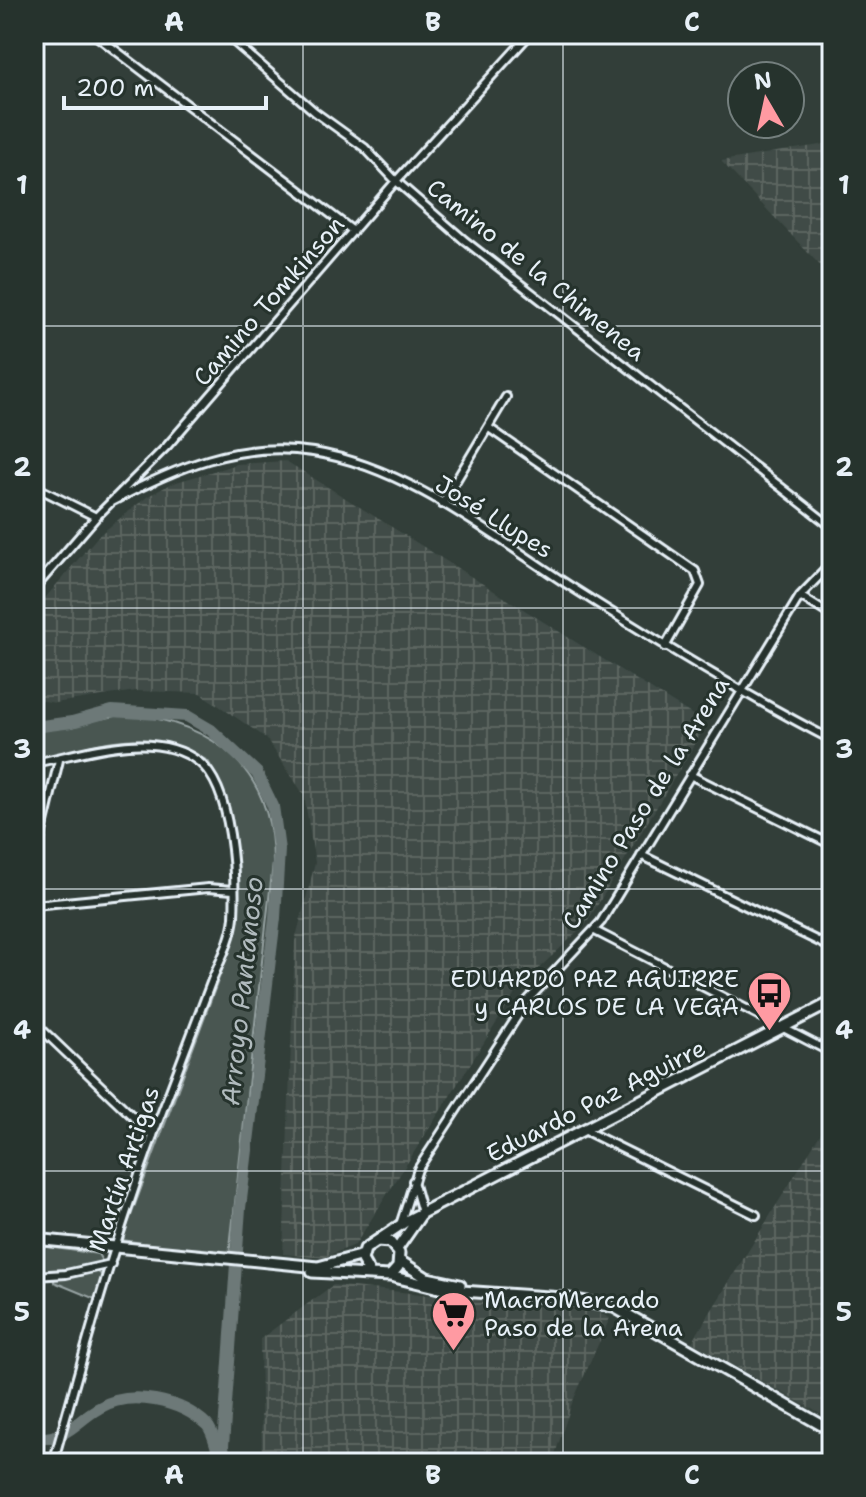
<svg xmlns="http://www.w3.org/2000/svg" width="866" height="1497" font-family="'Shantell Sans',sans-serif">
<defs>
<pattern id="industrial-grid" width="8" height="8" patternUnits="userSpaceOnUse" patternTransform="scale(2)"><rect width="8" height="8" fill="#3f4b46"/><path d="M0 4h8M4 0v8" fill="none" stroke="#5b6561"/></pattern>
</defs>
<rect width="100%" height="100%" fill="#323e39"/>
<filter id="ink" filterUnits="userSpaceOnUse"><feTurbulence type="fractalNoise" baseFrequency=".0125" numOctaves="2"/><feDisplacementMap in="SourceGraphic" scale="16" xChannelSelector="R" yChannelSelector="G"/><feConvolveMatrix kernelMatrix="1 2 1 2 8 2 1 2 1" color-interpolation-filters="sRGB"/></filter>
<g filter="url(#ink)">
<path fill="url(#industrial-grid)" d="M832,143v135l-111,-117z
M286,461l421,263 -121,200 -66,62 -165,259 -33,13 -39,-4 12,-313 20,-78 -11,-68 -38,-57 -66,-45 -64,-2 -81,12 -21,-4v-88l64,-75 50,-40 25,-13 64,-19z
M832,1115v303l-1,2 -139,-78z
M333,1285l264,27 13,6 -38,85 -20,60h-290l-2,-124z"/>
<path fill="#495651" stroke="#98a4a4" stroke-width="2" d="M127,714c89,9 146,56 146,149l-44,393 -107,-16 114,-308c6,-57 0,-121 -28,-171 -68,-38 -105,-17 -174,-1v-29z
M34,1245l64,9 4,7 -25,9 -43,3z
M97,1271l6,5 -8,23 -41,-17v-5z"/>
<g fill="none" stroke-linecap="round" stroke-linejoin="round">
<path stroke="#6d7978" stroke-width="12" d="M34,727l38,-5 40,-11 75,5 24,14 46,43 16,33 6,44 -4,68 -35,290 -17,238 2,17
M34,1438c35,2 40,-16 65,-30 31,-19 82,-8 108,17 7,7 9,25 14,34"/>
<defs>
<path id="street" d="M94,34l259,197
M225,34l90,78 50,36 31,33 68,59 368,287
M489,428l206,143 5,14 -35,62
M34,486l62,31
M111,502c64,-34 128,-62 202,-50 95,15 178,83 257,134 86,55 171,107 262,154
M442,504l64,-107
M34,589l62,-72 71,-71 229,-265 134,-147
M800,596l32,20
M34,763c49,-9 119,-36 165,-1 34,26 37,116 35,155 -2,22 -14,44 -22,63 -19,51 -39,102 -58,153 -40,108 -70,219 -101,330
M690,775l142,70
M641,855l191,93
M34,865l25,-105
M34,905l174,-17 25,2
M595,931l237,122
M821,943l11,-13
M34,1022l119,114
M584,1130l172,85
M413,1181l9,32
M400,1225l18,-56 110,-169 73,-78 199,-326 32,-33
M34,1276l32,-2 45,-10"/>
<path id="secondary" d="M34,1239l284,28 45,-12
M397,1249l23,-33
M400,1261l27,17 33,7
M312,1272l78,4 8,-9 1,-14 -9,-11 -13,-1
M370,1274l-8,-14 3,-11 43,-29 424,-218
M390,1276l57,14 116,8 51,9 218,124"/>
</defs>
<use href="#street" stroke="#e8f1f8" stroke-width="12"/>
<use href="#secondary" stroke="#e8f1f8" stroke-width="15"/>
<use href="#street" stroke="#26332d" stroke-width="6"/>
<use href="#secondary" stroke="#26332d" stroke-width="9"/>
</g>
</g>
<path fill="none" stroke="#e8f1f8" stroke-width="2" stroke-opacity="0.55" d="M303,34v1429M563,34v1429M34,326h798M34,608h798M34,889h798M34,1171h798"/>
<defs>
<symbol id="bus-pin" viewBox="-11 -11 22 30"><path d="M0 17L-7.5 6A9.5 9.5 0 1 1 7.5 6Z" fill="#ff9aa2" stroke="#26332d"/><path d="M-5-6H5V4H4V6H2V4H-2V6H-4V4H-5ZM-3.5-4V0h7V-4ZM-3.5 1.2v1.5H-2V1.2ZM2 1.2v1.5H3.5V1.2Z" fill="#111"/></symbol>
<symbol id="supermarket-pin" viewBox="-11 -11 22 30"><path d="M0 17L-7.5 6A9.5 9.5 0 1 1 7.5 6Z" fill="#ff9aa2" stroke="#26332d"/><path d="M-6-5.5h2.5l.6 2H6L4.5 2H-2.5L-4.4-4H-6ZM-1.5 3.2a1.3 1.3 0 1 0 .1 0ZM3 3.2a1.3 1.3 0 1 0 .1 0Z" fill="#111"/></symbol>
</defs>
<g fill-rule="evenodd">
<use href="#bus-pin" x="744" y="968" width="51" height="69"/>
<use href="#supermarket-pin" x="428" y="1288" width="51" height="69"/>
</g>
<g text-anchor="middle" stroke-width="6" stroke-linejoin="round" paint-order="stroke">
<g font-size="24" fill="#e8f1f8" stroke="#26332d">
<text transform="translate(536 270) rotate(39)" y="8">Camino de la Chimenea</text>
<text transform="translate(269 301) rotate(-49)" y="8">Camino Tomkinson</text>
<text transform="translate(494 517) rotate(32)" y="8">José Llupes</text>
<text transform="translate(646 803) rotate(-58)" y="8">Camino Paso de la Arena</text>
<text transform="translate(596 1101) rotate(-27)" y="8">Eduardo Paz Aguirre</text>
<text transform="translate(124 1169) rotate(-71)" y="8">Martín Artigas</text>
</g>
<g font-size="24" fill="#e8f1f8" stroke="#26332d" text-anchor="end">
<text x="739" y="987">EDUARDO PAZ AGUIRRE<tspan x="739" dy="28">y CARLOS DE LA VEGA</tspan></text>
<text x="484" y="1308" text-anchor="start">MacroMercado<tspan x="484" dy="28">Paso de la Arena</tspan></text>
</g>
<g font-size="26" font-style="italic" fill="#b1bbbe" stroke="#26332d">
<text transform="translate(242 991) rotate(-84)" y="9">Arroyo Pantanoso</text>
</g>
</g>
<rect width="866" height="1497" fill="none" stroke="#26332d" stroke-width="88"/>
<g transform="translate(766 100) rotate(351)"><circle r="38" fill="#26332d" stroke="#747f7e" stroke-width="2"/>
<path d="M0-6L14 30L0 20L-14 30Z" fill="#ff9aa2"/>
<text y="-12" font-size="22" font-weight="bold" text-anchor="middle" fill="#e8f1f8">N</text>
</g>
<path d="M64 96v12h202v-12" fill="none" stroke="#e8f1f8" stroke-width="4"/>
<text x="76" y="96" font-size="24" fill="#e8f1f8" stroke="#26332d" stroke-width="6" paint-order="stroke">200 m</text>
<rect x="44" y="44" width="778" height="1409" fill="none" stroke="#e8f1f8" stroke-width="3"/>
<g font-size="26" text-anchor="middle" font-weight="bold" fill="#e8f1f8">
<text x="174" y="31">A</text>
<text x="433" y="31">B</text>
<text x="692" y="31">C</text>
<text x="22" y="194">1</text>
<text x="844" y="194">1</text>
<text x="22" y="476">2</text>
<text x="844" y="476">2</text>
<text x="22" y="758">3</text>
<text x="844" y="758">3</text>
<text x="22" y="1039">4</text>
<text x="844" y="1039">4</text>
<text x="22" y="1321">5</text>
<text x="844" y="1321">5</text>
<text x="174" y="1484">A</text>
<text x="433" y="1484">B</text>
<text x="692" y="1484">C</text>
</g>
</svg>
